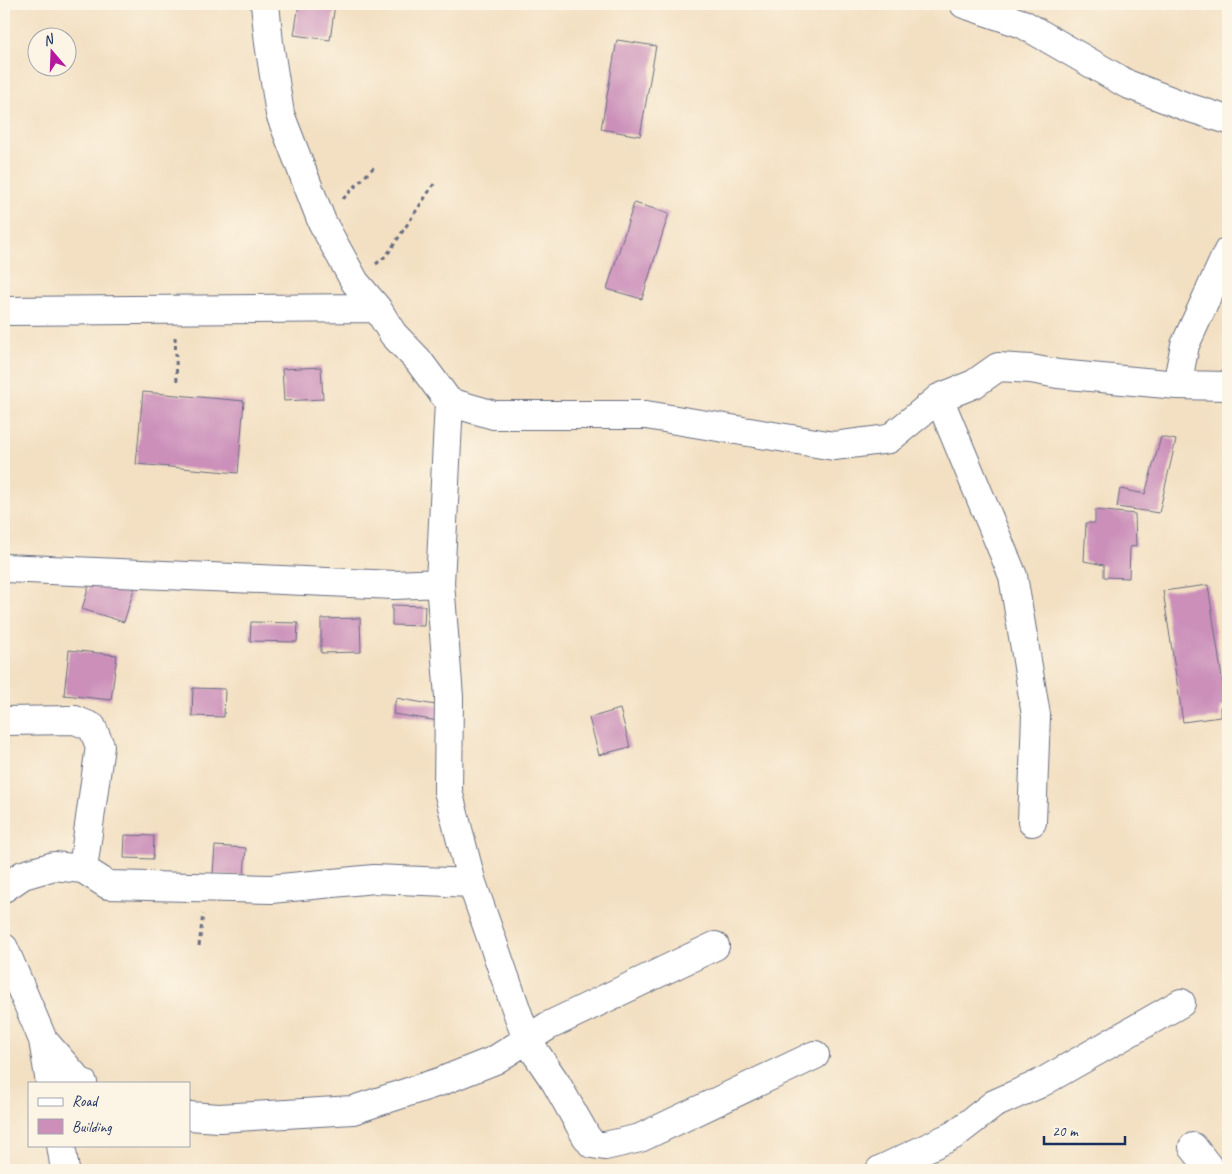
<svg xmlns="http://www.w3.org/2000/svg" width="1232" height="1174" font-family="Caveat,sans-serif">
<rect width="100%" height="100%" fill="#fcf5e5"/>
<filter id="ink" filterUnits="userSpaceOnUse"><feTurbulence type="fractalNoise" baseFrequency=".02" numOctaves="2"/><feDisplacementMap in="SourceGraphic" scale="10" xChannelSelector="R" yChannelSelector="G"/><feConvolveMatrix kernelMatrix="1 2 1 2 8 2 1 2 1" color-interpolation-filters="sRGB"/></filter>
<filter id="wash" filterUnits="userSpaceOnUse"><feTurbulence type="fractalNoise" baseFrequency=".0096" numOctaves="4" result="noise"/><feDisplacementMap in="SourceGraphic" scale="20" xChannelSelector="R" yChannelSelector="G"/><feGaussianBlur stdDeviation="1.12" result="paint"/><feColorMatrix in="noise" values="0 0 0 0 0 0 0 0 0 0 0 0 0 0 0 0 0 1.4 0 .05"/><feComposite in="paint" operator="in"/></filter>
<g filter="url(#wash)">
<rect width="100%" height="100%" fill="#f3e0c3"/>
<g id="blocks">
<path fill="#cb8fba" d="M299,4h36l-5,36 -36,-5z
M617,40l39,6 -16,90 -39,-7z
M634,203l35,10 -27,86 -35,-10z
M321,367l2,32 -39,2 -2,-32z
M143,392l101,9 -6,72 -102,-9z
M1161,437l15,3 -17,73 -42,-6 3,-18 25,5z
M1095,510l40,4 1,32 -6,1 -1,31 -25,-1v-12l-20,-4 2,-38h9z
M93,573l42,13 -11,36 -42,-13z
M1208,585l18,120 -6,2v10l-37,5 -20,-131z
M392,605l33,1 -1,20 -32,-1z
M360,618l1,34 -40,1v-34z
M251,622l47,1 -1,19 -47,-1z
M69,650l48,5 -6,45 -47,-5z
M193,688l32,1 -1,28 -32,-1z
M396,698l45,8 -2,15 -46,-7z
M620,709l10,38 -31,8 -10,-37z
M125,835l29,1 -1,23 -29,-1z
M215,846l31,2 -2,28 -31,-2z"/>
</g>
</g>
<g filter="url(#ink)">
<use href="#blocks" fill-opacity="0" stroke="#676d81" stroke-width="1"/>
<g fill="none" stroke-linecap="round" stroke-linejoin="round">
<defs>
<path id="minor" d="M265,4l4,39 11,71 42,108 33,60 22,26 16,26 25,26 31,42 45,13h152l188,31 55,-7 50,-41 35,-14 24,-17 33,2 27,5 119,11 51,1
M964,4l59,20 104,60 60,23 41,13
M4,311l373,-3
M1177,385l8,-40 43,-94
M939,398l74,178 23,139 -4,107
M4,568l391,17 45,-2 9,-181
M4,721l71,-1 17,7 8,19 -17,123 25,16 163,4 103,-10 98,4 -24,-92 1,-94 -9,-114
M472,883l55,157 29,43 30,53 6,8 13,2 35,-8 175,-83
M4,888l19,-13 31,-9 29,3
M4,948l39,92 35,40 5,3
M43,1040l7,43
M189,1116l30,2 134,-8 89,-29 53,-21 53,-34 167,-80
M61,1145l4,25
M1193,1147l18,23
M880,1170l74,-35 40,-31 45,-20 142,-81"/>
</defs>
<use href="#minor" stroke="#676d81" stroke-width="30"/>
<path stroke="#676d81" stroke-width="3" stroke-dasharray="4 4" stroke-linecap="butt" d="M343,199l33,-34
M376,264l11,-9 47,-71
M175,337l2,45
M199,946l4,-32"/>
<use href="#minor" stroke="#fff" stroke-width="28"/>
</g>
</g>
<rect width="1232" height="1174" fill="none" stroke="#fcf5e5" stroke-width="20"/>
<rect x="28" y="1082" width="162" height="65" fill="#fcf5e5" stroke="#a2a6af"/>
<rect x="38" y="1098" width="25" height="8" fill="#ffffff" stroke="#a2a6af"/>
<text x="72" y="1106" font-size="15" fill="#1b2f5e">Road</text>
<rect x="38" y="1119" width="25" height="15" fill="#cb8fba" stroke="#a2a6af"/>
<text x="72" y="1132" font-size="15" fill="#1b2f5e">Building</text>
<g transform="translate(52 52) rotate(341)"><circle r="24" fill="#fcf5e5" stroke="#a2a6af"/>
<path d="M0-4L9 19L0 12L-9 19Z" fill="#b5179e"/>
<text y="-8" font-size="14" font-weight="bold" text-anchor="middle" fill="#1b2f5e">N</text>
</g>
<path d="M1044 1136v8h81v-8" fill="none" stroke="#1b2f5e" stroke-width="2.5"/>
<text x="1052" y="1136" font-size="15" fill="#1b2f5e" stroke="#fcf5e5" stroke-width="4" paint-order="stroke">20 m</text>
</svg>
